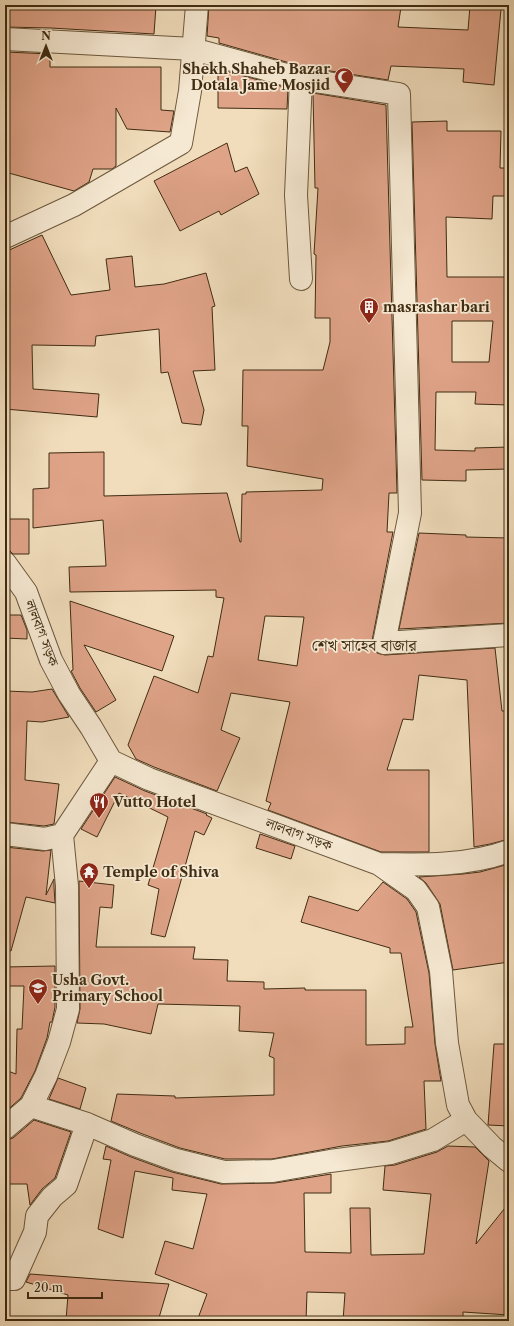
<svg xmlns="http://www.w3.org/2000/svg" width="514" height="1326" font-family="'Libre Caslon Text','Noto Serif Bengali',serif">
<rect width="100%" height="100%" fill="#f1ddbc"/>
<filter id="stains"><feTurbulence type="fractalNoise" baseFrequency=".005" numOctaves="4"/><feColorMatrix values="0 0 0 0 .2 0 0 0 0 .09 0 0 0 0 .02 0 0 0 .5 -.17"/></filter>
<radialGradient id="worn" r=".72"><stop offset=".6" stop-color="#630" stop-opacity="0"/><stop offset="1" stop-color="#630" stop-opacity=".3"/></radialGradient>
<path fill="#dfa388" stroke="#3f2c12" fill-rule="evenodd" d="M5,5h131l20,1 -2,28 -103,-6 -46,-1z
M209,5h180l12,2 -3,20 70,3 2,-24 31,3 -7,76 -31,-3 1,-13 -73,-3 -3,14 -84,-13 -85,-24v-5l-12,-2z
M6,52l44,2v13h111v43l13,1 -4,21 -43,-3 -11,-21v58l-4,3h-19l-4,13 -15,9 -69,-19z
M218,69l70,19 -1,21 -69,-1z
M313,93l73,12 11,388h-8l-2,39h6l-21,109v7l5,5 8,2 110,-7 7,63h7v128l-19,5 -16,3 -7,-167 -48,-5 -6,45 -10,-1 -16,51h42v82h-48l-113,-42 3,-7 -5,-2 24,-99 -59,-9 -10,37 19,8 -23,53 -63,-24 -18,-8 -8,-14 26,-69 44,17 10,-37 5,1 11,-59 -8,-1v-7l-146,2 -1,-25 37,-1 -3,-46 -70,8v-39l16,-1v-35l55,-1v44l123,-3 13,49h1l1,-48h4v-2l76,-2 1,-11 -76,-13 1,-40h-6l1,-56h80l7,-28v-24h-15l1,-63 -2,-1 4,-66h-3zM265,616l39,1 -7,49 -39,-6z
M447,121v10h54l-1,37h9v28h-16l-1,23 -46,-2 1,60h62v128l-34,-1 1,-12h-40l-1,58 40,1v-3l34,-1v22l-43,1v11l-44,-1 -10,-358zM452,321h41l-4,41h-37z
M227,143l8,29 12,-5 12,27 -38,21 -2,-4 -39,20 -26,-50z
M42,235l29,60 39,-5 -4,-31 26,-3 3,31 29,-3 42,-11 9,33 -3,1 3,63 -22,1 11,39 -3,15 -19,-2 -14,-51 -7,1 -2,-44 -63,7 -1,10 -63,-1 1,44 66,5 -2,23 -92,-8v-157z
M5,519h24v35h-16l-3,-3h-5z
M419,533l47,2v2l43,1v85l-110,6z
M70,601l104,35 -12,35 -78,-26 32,55 -20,12 -16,-24 -9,-17 2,-1z
M5,615h16l6,15v9l-22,-1z
M52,689l17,28 -27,5 -15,-1 -2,59 34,4 -5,40 -10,2 -39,-4v-131l27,1z
M115,777l30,14 62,23 -1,1 6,3 -8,17 -9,-4 -30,106 -14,-3 8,-45 -11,-4 20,-68 -49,-24 -22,44 -16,-8z
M260,834l35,12 -4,13 -35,-11z
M5,847l38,4 8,-1 -5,45 8,-16v8l1,16 -29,-6 -15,54 -6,-1z
M509,864v98l-56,8 -13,-66 -14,-21 -7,-6 44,-3 17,-2z
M79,881l35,4 -2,23 -12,-1 -4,40h99l-2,12 35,1 -1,21 37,1v7l41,-1v2h61v55l39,-1v-17h8l-12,-74h-11v-5l-89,-26 8,-26 49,15 25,-29 24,17 9,13 13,61 6,71 6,37h-17l2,48 -38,12 -46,5 -70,13h-47l-45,-11 -40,-15 -29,-12 6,-27 58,2v2l99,-3v-37l-5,-2 5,-23 -35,-2 1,-25 -82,-2 -7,30 -47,-10 -27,-1 3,-14z
M55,966v41l-3,15h-2l-3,16 -12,33 -14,27 -16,14v-42l11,4 1,-45h5l2,-43h-19v-19z
M494,1044h15v82l-21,-1z
M58,1078l28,10 -6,21 -31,-10z
M34,1120l37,12 -16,46 -13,11 -12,16 -3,-21h-22v-44l8,-2z
M106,1146l25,11 41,15 49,12 54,-1 56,-9v19h-27l1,59 46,1 -1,-45h20l1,47 53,-1 7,-60 -48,-4 2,-24 10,-1 42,-13 11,-6 27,1 14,14 -13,83 33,-41v112l-46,-3v9h-120l2,-28 -38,-1 -1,29h-109l10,-27 -52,-20 10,-33 28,8 14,-55 -35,-4 1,-12 -38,-7 -12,67 -25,-9 13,-69 -8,-1z
M30,1274l80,6 59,4 -11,37 -92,-1 2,-25 -42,-13z"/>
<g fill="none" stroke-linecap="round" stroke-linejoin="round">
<defs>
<path id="minor" d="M5,39l188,10 108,30 -5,116 5,84
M301,79l98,15 11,419 -26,130 125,-8
M5,237l69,-32 107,-62 9,-52 7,-86
M5,563l21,29 25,68 18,34 22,33 20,34 38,18 230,85 37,26 12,17 13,64 6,72 11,62 8,15 26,27 17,14
M5,834l40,5 17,-4 49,-74
M379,864c43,1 89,2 130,-13
M87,1124l48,21 41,15 48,12 49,-1 57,-10 61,-8 42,-13 33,-20
M5,1128l26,-22 15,-30 13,-34 9,-33 -1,-123 -5,-51
M5,1279h9l21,-47 2,-16 15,-19 14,-12 21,-61 -56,-18"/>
</defs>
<use href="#minor" stroke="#6c583c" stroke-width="24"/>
<use href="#minor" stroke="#f6e9d3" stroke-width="22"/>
</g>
<defs>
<symbol id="mosque-pin" viewBox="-11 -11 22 30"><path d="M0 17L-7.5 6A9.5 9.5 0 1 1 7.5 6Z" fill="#8f2418" stroke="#f6e9d3"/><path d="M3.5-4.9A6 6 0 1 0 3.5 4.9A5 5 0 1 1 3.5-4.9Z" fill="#fff"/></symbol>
<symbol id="building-pin" viewBox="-11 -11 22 30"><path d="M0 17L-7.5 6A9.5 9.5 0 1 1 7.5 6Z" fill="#8f2418" stroke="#f6e9d3"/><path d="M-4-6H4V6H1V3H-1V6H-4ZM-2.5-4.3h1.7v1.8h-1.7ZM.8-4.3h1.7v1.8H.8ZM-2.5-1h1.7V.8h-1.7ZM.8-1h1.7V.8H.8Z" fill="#fff"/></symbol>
<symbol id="restaurant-pin" viewBox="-11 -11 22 30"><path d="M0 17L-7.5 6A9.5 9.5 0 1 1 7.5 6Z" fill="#8f2418" stroke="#f6e9d3"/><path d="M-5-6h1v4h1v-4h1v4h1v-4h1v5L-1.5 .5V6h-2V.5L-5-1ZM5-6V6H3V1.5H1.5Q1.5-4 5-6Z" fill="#fff"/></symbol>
<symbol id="temple-pin" viewBox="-11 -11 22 30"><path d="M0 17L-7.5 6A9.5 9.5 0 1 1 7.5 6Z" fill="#8f2418" stroke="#f6e9d3"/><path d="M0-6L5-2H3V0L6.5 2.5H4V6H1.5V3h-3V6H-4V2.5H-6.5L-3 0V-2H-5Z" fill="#fff"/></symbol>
<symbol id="school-pin" viewBox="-11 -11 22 30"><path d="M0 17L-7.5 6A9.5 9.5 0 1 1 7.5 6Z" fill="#8f2418" stroke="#f6e9d3"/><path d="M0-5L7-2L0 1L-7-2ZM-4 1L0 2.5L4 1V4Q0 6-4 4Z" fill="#fff"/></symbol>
</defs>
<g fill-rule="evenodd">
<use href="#mosque-pin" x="333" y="66" width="22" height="30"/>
<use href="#building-pin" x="358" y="296" width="22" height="30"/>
<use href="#restaurant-pin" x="88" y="791" width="22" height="30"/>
<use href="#temple-pin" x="78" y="861" width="22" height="30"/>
<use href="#school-pin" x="27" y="977" width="22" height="30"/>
</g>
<g text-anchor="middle" stroke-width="3.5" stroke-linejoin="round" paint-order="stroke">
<g font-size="14" font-weight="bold" fill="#3f2c12" stroke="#f6e9d3" text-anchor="start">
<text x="330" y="74" text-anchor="end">Shekh Shaheb Bazar<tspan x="330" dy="16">Dotala Jame Mosjid</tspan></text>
<text x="383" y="312">masrashar bari</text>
<text x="113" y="807">Vutto Hotel</text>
<text x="103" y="877">Temple of Shiva</text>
<text x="52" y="985">Usha Govt.<tspan x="52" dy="16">Primary School</tspan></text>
</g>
<g font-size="14" fill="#3f2c12" stroke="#f6e9d3">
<text transform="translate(42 633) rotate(69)" y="5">লালবাগ সড়ক</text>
<text transform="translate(299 834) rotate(20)" y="5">লালবাগ সড়ক</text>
</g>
<g font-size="16" fill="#3f2c12" stroke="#f6e9d3">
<text x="364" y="651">শেখ সাহেব বাজার</text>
</g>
</g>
<rect width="514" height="1326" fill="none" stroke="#f1ddbc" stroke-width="20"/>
<rect x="6" y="6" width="502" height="1314" fill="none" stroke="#3f2c12" stroke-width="2"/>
<rect x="10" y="10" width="494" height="1306" fill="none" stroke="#3f2c12"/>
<g transform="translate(46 46)" stroke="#f6e9d3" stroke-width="3" paint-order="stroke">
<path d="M0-3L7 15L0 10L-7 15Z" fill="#3f2c12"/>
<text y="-6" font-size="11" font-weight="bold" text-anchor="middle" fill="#3f2c12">N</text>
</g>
<path d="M28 1292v6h74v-6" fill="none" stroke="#3f2c12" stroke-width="2"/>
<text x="34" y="1292" font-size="12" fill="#3f2c12" stroke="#f6e9d3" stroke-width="3" paint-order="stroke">20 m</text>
<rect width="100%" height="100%" filter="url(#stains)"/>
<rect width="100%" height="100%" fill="url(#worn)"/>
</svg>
